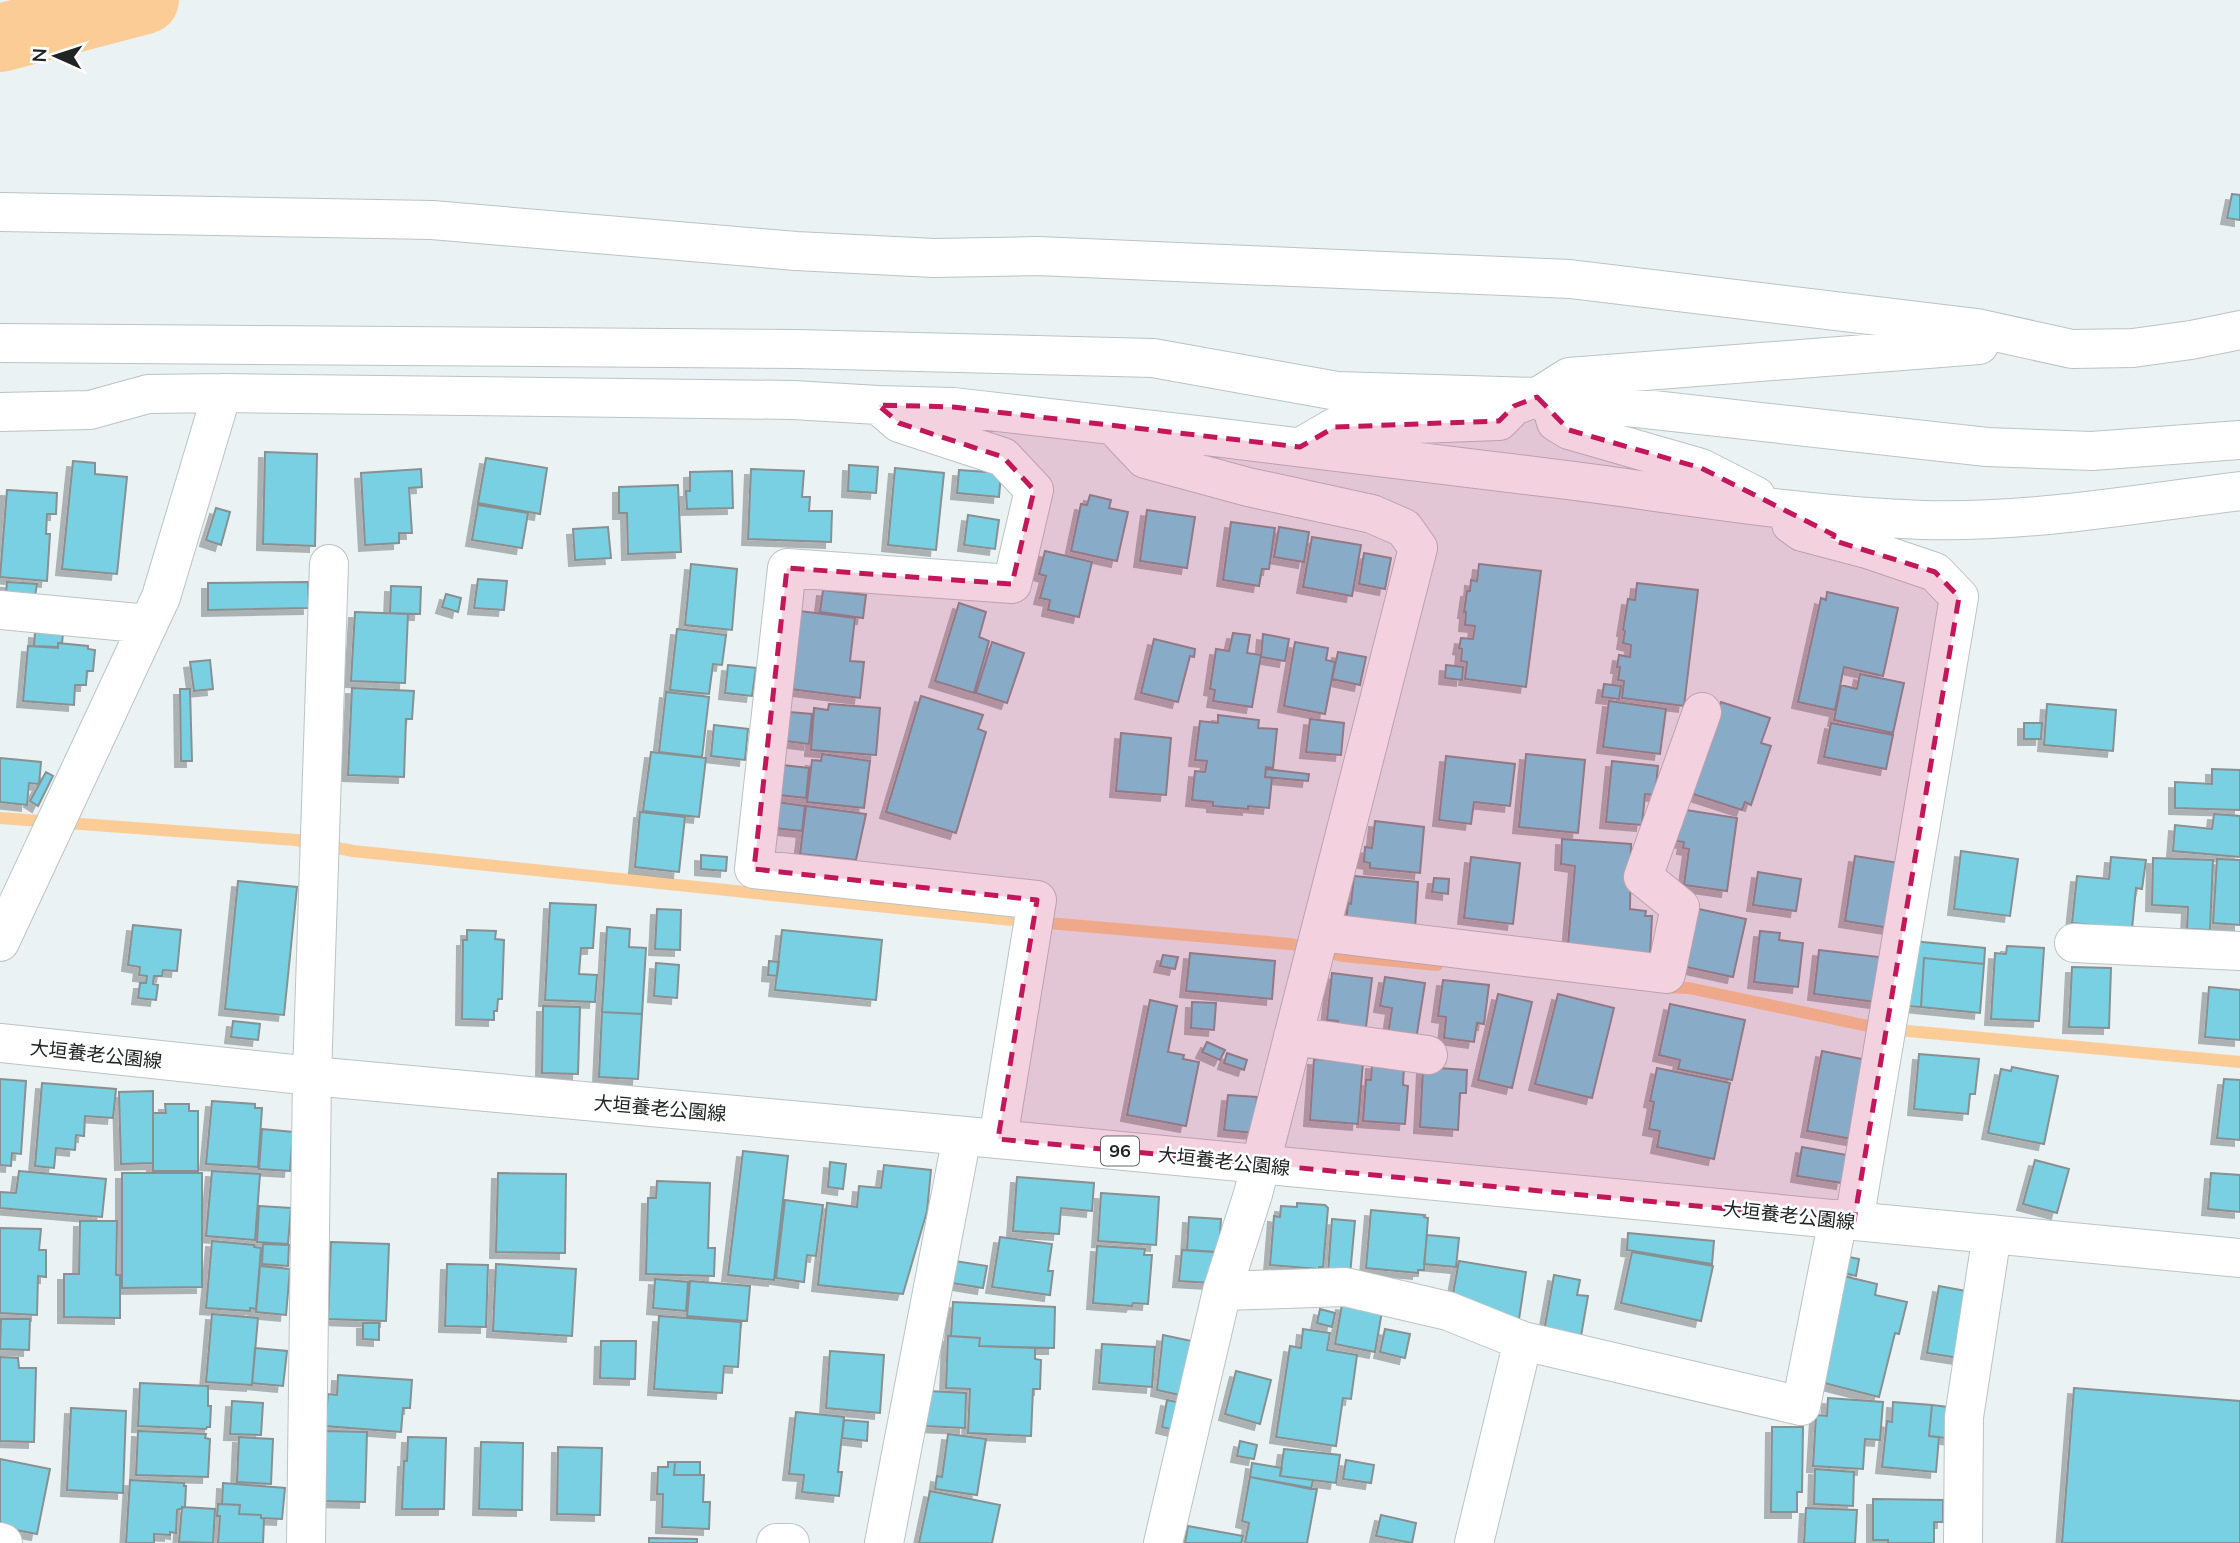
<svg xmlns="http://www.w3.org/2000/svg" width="2240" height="1543" font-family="Mulish,'Noto Sans JP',sans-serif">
<defs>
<filter id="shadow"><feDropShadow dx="-6" dy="6" stdDeviation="0" flood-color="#0004"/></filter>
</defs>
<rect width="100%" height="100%" fill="#eaf2f4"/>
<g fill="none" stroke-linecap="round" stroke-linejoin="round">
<path stroke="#fbcc96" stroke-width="12" d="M0,818l296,22 57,11 649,68 289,25 52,12 94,9
M1664,987l25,1 179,38 40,5 332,31"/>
<path stroke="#fbcc96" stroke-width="68" d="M0,38l145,-38"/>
</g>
<path fill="#7ad0e3" stroke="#899092" stroke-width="2" filter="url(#shadow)" d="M2232,194l8,1v25l-13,-2z
M265,452l52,2 -2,92 -52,-2z
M486,458l61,10 -7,46 -62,-11z
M73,461l22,2v11l32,3 -10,97 -55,-5z
M849,465l29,2 -2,26 -28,-2z
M895,468l49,5 -8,77 -48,-5z
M421,469l1,18 -13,1 3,45h-13v10l-34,2 -4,-72z
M751,469l53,2 -2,26h8l-1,14h23l-1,31 -83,-3z
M959,470l42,3 -2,24 -42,-4z
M732,471l1,37 -46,1 -1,-18h4v-19z
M678,485l3,67 -53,2 -1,-41h-8v-26z
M7,490l50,3 -1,21h-9l-1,20h4l-3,47 -47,-4z
M1090,495l21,5 -2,8 19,4 -11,49 -46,-10 10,-47 6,1z
M478,505l50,8 -6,35 -50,-8z
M216,508l14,4 -9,33 -15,-5z
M1147,510l48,7 -8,51 -47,-7z
M968,515l31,5 -4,29 -31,-4z
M1231,522l44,6 -6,41h-7l-3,17 -36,-6z
M608,527l3,31 -36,2 -2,-31z
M1279,527l30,5 -5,30 -30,-5z
M1312,537l49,8 -9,51 -49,-9z
M1045,551l47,11 -13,55 -31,-7 2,-10 -10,-2 6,-22 -7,-2z
M1364,553l27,5 -6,31 -26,-5z
M691,564l46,5 -5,61 -47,-5z
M1479,564l62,7 -15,116 -61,-8 2,-17 -6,-1 1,-12 -3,-1 2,-10 12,1 2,-13 -10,-1 1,-13h-2l3,-21h3l1,-11 6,1z
M478,579l29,2 -3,29 -30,-2z
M7,582l30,2 -2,12 -29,-3z
M308,582l1,26 -101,2v-27z
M1637,583l61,7 -14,116 -62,-8 2,-17 -6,-1 2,-13h-3l2,-12 11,2 1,-12 -8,-2 2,-12 -2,-1 5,-31 7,1z
M391,586l30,1 -1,27 -30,-1z
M823,590l43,5 -3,23 -43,-6z
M1827,592l71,16 -15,68 -39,-9 -9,43 -37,-8 23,-104 5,2z
M446,594l15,4 -3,14 -16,-5z
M959,603l27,9 -7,25 10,4 -15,52 -39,-12z
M800,611l55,7 -5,43 14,1 -4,36 -70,-9z
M355,612l53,2 -3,69 -54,-2z
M677,629l49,6 -4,30 -9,-1 -4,30 -39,-4z
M35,632l28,2 -1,9h-4v4l-24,-1z
M1233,633l17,2 -3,18 14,2 -9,52 -39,-6 2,-11 -5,-1 6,-40 13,2z
M1263,634l26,5 -4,22 -24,-4z
M1154,639l41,10 -1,8 -4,-1 -12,46 -37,-9z
M992,642l32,11 -17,50 -31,-10z
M1295,642l33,6 -2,12 9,2 -10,52 -41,-8z
M58,643l30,3v3l7,1 -2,21h-6l-1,14h-11l-1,20 -51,-4 5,-55 30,2z
M1338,652l28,5 -6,28 -28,-6z
M210,660l3,29 -19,2 -4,-29z
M728,665l28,3 -4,28 -27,-3z
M1446,665l17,2 -1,13 -17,-2z
M1860,674l44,9 -11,50 -59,-13 7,-35 16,4z
M1604,684l17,2 -2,13 -17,-2z
M352,688l62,3 -2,28h-6l-2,58 -56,-2z
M180,689h10l2,72h-11z
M666,692l43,5 -7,60 -43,-5z
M921,696l62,19 -5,14 8,3 -30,101 -70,-21z
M1609,701l57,8 -6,45 -57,-7z
M1721,702l49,16 -9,25 10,3 -20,59 -6,-3 -3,8 -52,-17z
M829,704l51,4 -4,47 -65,-5 3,-42 14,2z
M2047,704l69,6 -3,41 -69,-6z
M789,712l23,2 -3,30 -24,-3z
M1218,715l41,5 -1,8 19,1 -4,39 -7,-1 -1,10 7,1 -3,30 -21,-2v3l-35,-3v-4l-21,-2 3,-29 10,1 2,-11 -12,-1 5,-39 18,2z
M1310,719l34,4 -3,32 -35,-3z
M1831,723l62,12 -7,34 -62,-12z
M2024,723h18l-1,16h-17z
M714,725l34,4 -3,31 -34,-4z
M1121,733l50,5 -5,57 -50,-4z
M651,752l55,6 -7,59 -56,-6z
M822,754l48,7 -6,47 -57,-6 5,-42 9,1z
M1526,754l59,6 -7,73 -59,-6z
M1446,756l69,8 -5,42 -36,-4 -3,22 -32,-4z
M0,758l41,4 -2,22 -10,-1 -2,22 -27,-3z
M1612,761l46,5 -3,29 -10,-1 -3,31 -36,-3z
M782,765l27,3 -3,30 -27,-3z
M1266,769l43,5 -1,7 -43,-4z
M2212,769l28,1v40l-65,-2v-26l37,2z
M46,772l7,4 -15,30 -8,-5z
M777,802l28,4 -3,25 -28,-3z
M806,806l60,8 -10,46 -56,-6z
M1680,809l57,9 -10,73 -43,-6 5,-36 -6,-1 1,-6 -8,-1z
M640,812l45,5 -6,55 -44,-5z
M2214,814l26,2v41l-67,-6 2,-26 37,4z
M1375,821l49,6 -4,46 -50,-5v-5l-6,-1 1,-15 7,1z
M1562,839l69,5 -1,65 16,2 -1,5h7l-2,39 -82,-11 7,-78 -14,-2z
M1961,851l57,8 -8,57 -56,-7z
M701,855l26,2 -1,14 -25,-2z
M1855,856l44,7 -9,65 -45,-7z
M1471,857l49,6 -7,61 -49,-6z
M2111,857l35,3 -4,29 -6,-1 -4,41 -60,-6 5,-47 32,3z
M2153,858l60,2 -3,70 -23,-1 1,-22 -36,-2z
M2217,859l23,1v65l-27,-2z
M1758,872l43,7 -5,32 -43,-6z
M1354,876l64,6 -3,47 -69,-6 2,-20 3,1z
M1434,878l15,1 -1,15 -16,-2z
M238,881l59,6 -13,128 -59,-6z
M550,903l46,2 -3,43h-12l-2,26 18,1 -2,27 -50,-2z
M1694,908l52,11 -13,58 -51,-11z
M657,909l24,1 -1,40 -25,-1z
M133,925l48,5 -4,41 -14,-1 -1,6h-8l-1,8 5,1 -2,15 -18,-2 2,-15h6l1,-7 -8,-1 1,-8 -12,-2z
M607,927l23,2 -1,18 17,1 -4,66 -40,-2z
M467,930l29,1 -1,8 9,1 -2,59h-4l-1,12h-3v9l-32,-1 1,-79h4z
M782,930l100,10 -6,60 -101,-10z
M1760,931l20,2 -1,7 24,3 -5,44 -44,-5z
M1912,941l73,7 -1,16 -60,-6 -3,49 -14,-1z
M2007,946l37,2 -5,73 -48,-2 4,-66 11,1z
M1819,950l69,8 -13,44 -61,-8z
M1190,953l85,8 -3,38 -86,-8z
M1163,955l15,2 -3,12 -15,-3z
M1924,958l60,6 -4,49 -59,-6z
M769,961l10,1 -2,14 -9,-1z
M656,963l23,2 -2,33 -23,-2z
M2072,967l39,1 -2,60 -40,-1z
M1332,973l40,5 -7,57 -29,-3 2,-11 -11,-1z
M1385,977l40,6 -9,57 -28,-5 4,-27 -12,-2z
M1443,980l46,5 -5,39 -7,-1 -3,19 -30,-4 2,-21 -8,-1z
M2209,987l31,3v50l-35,-3z
M1498,994l34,8 -20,86 -34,-8z
M1558,994l56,14 -22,90 -57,-14z
M1150,1000l27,6 -9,46 16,3 -1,4 16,3 -13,64 -59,-11z
M1192,1002l24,1 -2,27 -23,-2z
M1670,1004l75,16 -13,60 -54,-11 2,-9 -21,-5z
M543,1006l37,1 -2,67 -36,-1z
M602,1012l40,2 -4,65 -39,-2z
M233,1021l27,3 -2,16 -27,-3z
M1207,1042l18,8 -5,10 -18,-8z
M1822,1051l45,9 -15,79 -45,-8z
M1227,1053l20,7 -3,10 -20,-7z
M1919,1054l60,5 -4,35h-5l-2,20 -54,-5z
M1314,1059l49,3 -5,62 -48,-4z
M1372,1063l32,3 -1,19 5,1 -3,38 -42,-3 3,-41h5z
M1423,1067l44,3 -1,23h-6l-2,37 -38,-3z
M2012,1067l46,9 -14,68 -56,-11 13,-64 10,2z
M1657,1068l73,15 -16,76 -57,-12 3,-16 -11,-2 5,-27 -4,-1z
M0,1079l26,2 -5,73 -9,-1 -1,13 -11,-1z
M2224,1079l16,1v60l-23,-2z
M42,1083l74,6 -3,29 -28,-2 -1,20 -8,-1 -1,15 -19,-2 -2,20 -19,-2z
M153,1091v72l-32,1 -2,-72z
M1228,1095l29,2 -3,36 -30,-3z
M212,1101l43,3v4h7l-4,59 -52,-3z
M165,1104h24v7h9v60h-45v-58h13z
M262,1129l31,3 -3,39 -31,-2z
M1802,1147l45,8 -5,28 -45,-7z
M743,1151l45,5 -14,124 -46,-5z
M2035,1160l34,9 -12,44 -34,-9z
M830,1162l16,2 -3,25 -15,-2z
M884,1165l47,5 -4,41 -24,83 -85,-9 9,-82 30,4 2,-21 22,2z
M19,1171l87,8 -4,38 -102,-9v-16l16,1z
M212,1171l48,3 -5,66 -49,-4z
M122,1173h80v114l-80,1z
M498,1173l68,1 -1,79 -69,-1z
M2211,1173l29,2v37l-32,-3z
M1017,1177l77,6 -2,28 -31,-3 -2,26 -46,-3z
M657,1181l53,2 -2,65h7l-1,28 -68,-2 2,-76h8z
M1101,1193l58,4 -3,48 -58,-4z
M785,1200l38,5 -7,51 -9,-1 -3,27 -28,-4z
M1297,1203l28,2 3,3 -5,59h-4v2l-49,-4 4,-49 6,1 1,-11 16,1z
M259,1206l32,2 -3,36 -31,-2z
M1371,1210l54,5 -1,2 4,1 -4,52h-6v3l-52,-5z
M1189,1217l32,2 -2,33 -32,-2z
M1332,1219l23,2 -5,54 -22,-2z
M80,1221h37l-1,54h4v43l-56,-1v-43h15z
M0,1228l41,1 -2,21h7v27l-8,-1 -1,39 -37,-2z
M1628,1233l86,8 -2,23 -85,-14z
M1427,1235l32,3 -3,29 -32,-3z
M1000,1237l52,7 -4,27h5l-3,24 -58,-8z
M212,1241l42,4v2l7,1 -5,61 -6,-1v3l-44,-3z
M331,1242l58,2 -3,77 -58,-2z
M263,1244l26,1 -1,21 -26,-2z
M1097,1246l48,3 -1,6h8l-4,49 -15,-1 -1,3 -39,-3z
M1182,1250l32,2 -3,31 -32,-2z
M1632,1252l81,14 -12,55 -80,-18z
M1849,1257l10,2 -3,17 -11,-3z
M955,1261l32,5 -4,22 -31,-5z
M1459,1261l67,11 -8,54 -67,-22z
M447,1264l41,1 -2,62 -41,-1z
M496,1264l80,5 -4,67 -79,-5z
M260,1266l30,3 -4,46 -30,-3z
M1554,1275l26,5 -3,15 11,1 -8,46 -36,-11z
M1839,1275l38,9 -2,11 32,7 -8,32 -4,-1 -16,64 -55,-14z
M655,1279l33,3 -2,29 -33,-3z
M690,1281l60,5 -3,35 -60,-5z
M1939,1286l38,7 -11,66 -39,-6z
M953,1302l102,5 -1,41 -75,-2 1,-8 -29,-2z
M1342,1304l40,7 -7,41 -40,-8z
M1320,1309l15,4 -3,14 -15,-4z
M212,1314l46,4 -6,67 -46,-3z
M659,1316l82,6 -3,45 -14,-1 -2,27 -68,-4z
M1,1319h29l-1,31 -29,-1z
M363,1323h16v17l-16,-1z
M1303,1329l27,4 -3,17 30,5 -6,44 -8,-1 -7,48 -60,-9 14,-91 11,2z
M1385,1329l25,5 -5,24 -25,-6z
M1163,1335l33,7 -12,54 -27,-6z
M948,1336l32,2 -1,8 56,2v11l6,1 -1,29h-7l-2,47 -63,-3 2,-44 -24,-1z
M601,1341h35l-1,38 -35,-1z
M1102,1344l53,3 -3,40 -53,-4z
M255,1348l32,3 -4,35 -31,-3z
M830,1351l54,4 -4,58 -54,-5z
M0,1357l18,1 1,10h17l-2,74 -34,-1z
M1236,1371l35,9 -11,44 -35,-10z
M338,1375l74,5 -2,28h-7l-2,24 -76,-6 3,-32 9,1z
M140,1383l68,3v20h3l-1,21h-3l-1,2 -68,-3z
M2074,1388l166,13v142h-178z
M928,1391l38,2 -1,35 -39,-2z
M1828,1398l55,4 -3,38 -15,-1 -2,30 -50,-3 3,-51 11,1z
M1167,1400l14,3 -6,27 -13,-3z
M232,1401l31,2 -2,32 -31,-1z
M1893,1402l39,3 -3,31 10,1 -3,35 -54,-5 5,-46 5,1z
M1932,1405l24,3 -2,31 -25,-3z
M71,1408l55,3 -3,82 -56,-3z
M796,1412l48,5 -6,55h4l-3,24 -37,-4 2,-17 -15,-1z
M844,1420l24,2 -1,19 -25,-3z
M1772,1427h31l-1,65h-5v20h-26z
M138,1431l68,3 -1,4 5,1 -2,38 -72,-2z
M324,1431l43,1 -2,70 -43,-1z
M948,1434l38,5 -9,56 -42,-6 2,-13 5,1z
M239,1437l34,2 -2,45 -34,-2z
M408,1437l38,1 -2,71h-42l2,-48h3z
M1240,1441l17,4 -3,14 -17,-3z
M481,1442l42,1 -1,67 -43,-1z
M558,1447l44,1 -2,67 -43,-1z
M1284,1449l56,6 -4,28 -56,-7z
M0,1459l50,10 -13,65 -37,-7z
M1346,1460l28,5 -3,18 -28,-4z
M668,1462h7l-1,13h30l-1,27h7l-1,27 -47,-2 1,-33h-6l1,-27h10z
M675,1462h25v13h-26z
M1252,1463l30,5 -2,8 33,4 -2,9 -61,-12z
M1815,1469l39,3 -1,34 -39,-2z
M1250,1477l67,12 -10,54h-62l4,-20 -7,-2z
M130,1480l54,3v3h2l-1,21 -8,3 -1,23 -6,-1v3l-16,-1v9h-28z
M223,1483l62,5 -3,31 -21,-1v-3l-22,-1 1,-9 -18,-1z
M930,1491l70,14 -8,38h-73z
M1873,1499l70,1v22h-9v21h-46v-3h-15z
M218,1504l22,1 -1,9 22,1v3l3,1 -1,24h-45l2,-27h-3z
M182,1507l33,2 -2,34 -34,-1z
M1806,1508l51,2 -2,33h-51z
M1381,1515l35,8 -4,20 -36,-7z
M1188,1526l55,10 -2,7h-56z
M649,1538l48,1v4h-48z"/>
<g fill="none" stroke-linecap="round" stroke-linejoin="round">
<defs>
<path id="minor" d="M0,212l432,8 364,31 138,7 104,-2 532,23 407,49 95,21 61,-1 58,-8 49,-10
M0,343l797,6 356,9 184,33 200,6 450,50 105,4 148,-11
M1539,396l30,-19 410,-32
M884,410l15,13 104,34 31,33 -22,94 -225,-16 -33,301 283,31 -39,239
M0,412l90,-2 58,-16 74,-1 571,7 85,5 75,2c205,23 409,47 614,73 118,15 236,36 356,40 106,3 212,-16 317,-29
M1113,425l32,34 103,28 124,27 32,14 14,20 -165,646 -31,97 -59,252
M1304,445l31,-18 164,-6 15,-15 23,-9 15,12 4,13 13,8 132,38 55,28
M1791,524l11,8 68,18 65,22 24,25 -105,624
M0,610l148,14
M1320,932l346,42 14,-67 -37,-30 59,-165
M0,942l161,-345 61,-204
M2074,943l166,8
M1293,1036l135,19
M1222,1291l123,-4 103,24 75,30
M0,1542l3,1
M306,1543l6,-467 17,-512
M776,1543h14
M884,1543l78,-407
M1474,1543l49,-202 278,65 37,-187
M1963,1543l1,-126 28,-183"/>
<path id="major" d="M0,1043l312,33 686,63 1242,119"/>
</defs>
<use href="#minor" stroke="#bbc3c5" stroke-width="40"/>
<use href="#major" stroke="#bbc3c5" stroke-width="40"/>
<use href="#minor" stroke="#fff" stroke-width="38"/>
<use href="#major" stroke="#fff" stroke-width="38"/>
</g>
<path fill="#c2185b" fill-opacity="0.2" stroke="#c2185b" stroke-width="5" stroke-dasharray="14 9" stroke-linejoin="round" d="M1537,397l32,33 132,38 133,67 -2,5 103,32 24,25 -105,624 -856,-82 39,-239 -283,-31 33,-301 225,16 22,-94 -31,-33 -104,-34 -21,-18 75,2 347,40 35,-20 164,-6 15,-15z"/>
<g text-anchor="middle" stroke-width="5" stroke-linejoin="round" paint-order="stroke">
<rect fill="#fff" stroke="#646666" stroke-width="2" x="1101" y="1136.5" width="38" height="29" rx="5"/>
<g font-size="18" font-weight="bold" fill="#212424">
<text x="1120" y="1157">96</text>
</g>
<g font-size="19" fill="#212424" stroke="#fff">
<text transform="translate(96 1054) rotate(6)" y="7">大垣養老公園線</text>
<text transform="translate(660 1108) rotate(5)" y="7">大垣養老公園線</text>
<text transform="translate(1224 1161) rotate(6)" y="7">大垣養老公園線</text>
<text transform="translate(1789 1215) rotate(6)" y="7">大垣養老公園線</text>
</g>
</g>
<g transform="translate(56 56) rotate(273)" stroke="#ffffff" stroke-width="5" paint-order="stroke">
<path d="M0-5L12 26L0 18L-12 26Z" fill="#212424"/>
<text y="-10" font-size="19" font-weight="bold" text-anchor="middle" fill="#212424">N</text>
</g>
</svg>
